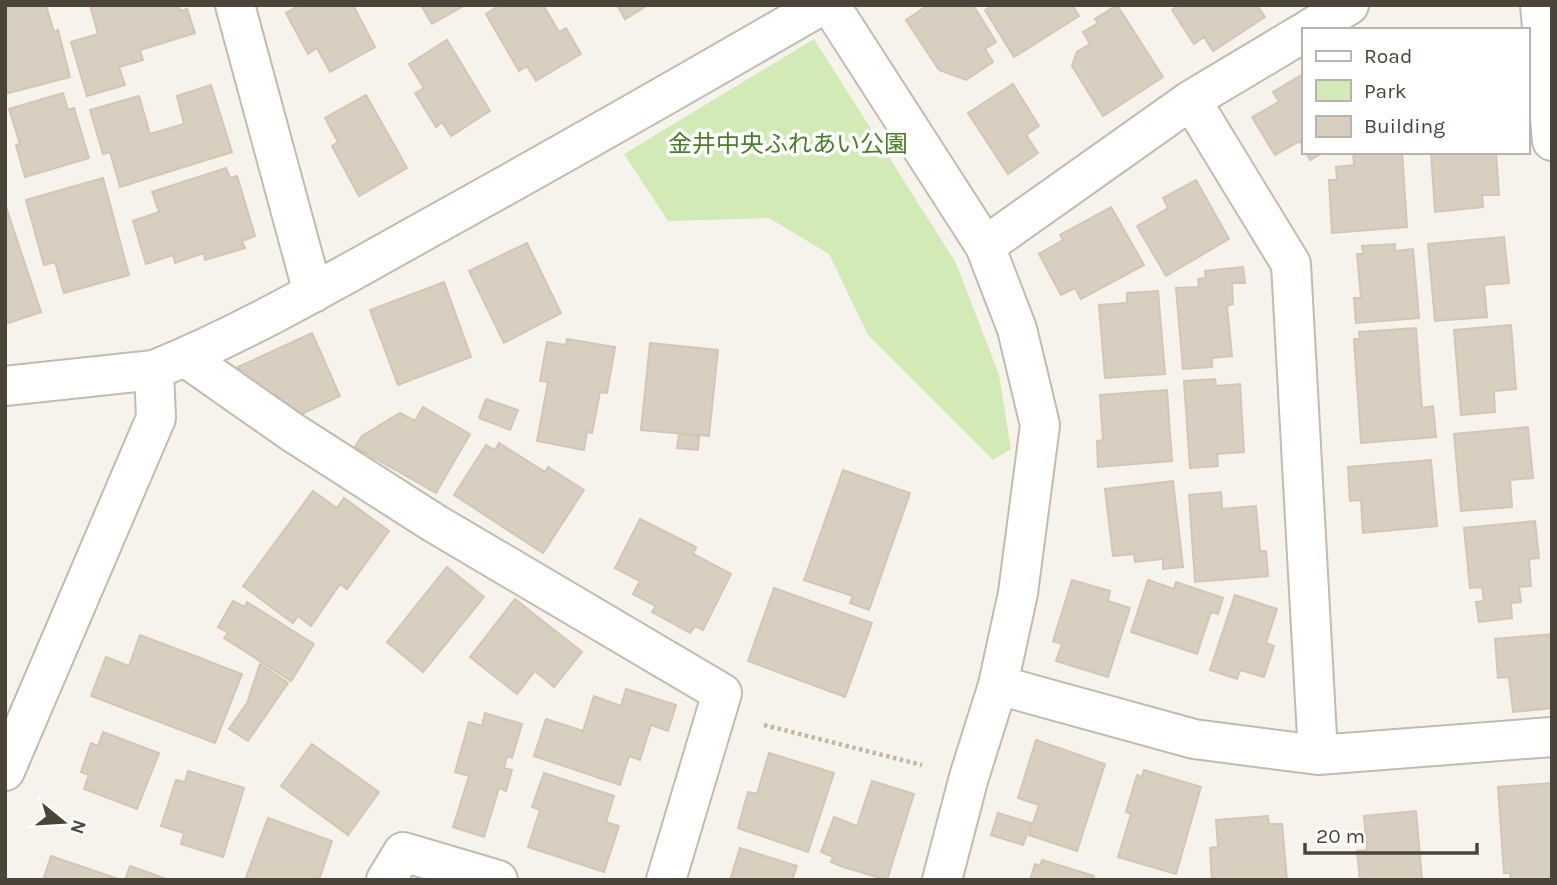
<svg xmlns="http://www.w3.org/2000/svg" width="1557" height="885" font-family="Karla,'Noto Sans JP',sans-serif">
<rect width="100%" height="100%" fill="#f6f3ec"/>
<path fill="#d2eab5" d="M814,39l142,224 43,112 12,74 -18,11 -125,-125 -39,-81 -60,-36 -101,3 -44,-67z"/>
<path fill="#d8cfc1" stroke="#d3c7b4" stroke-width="2" d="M5,5h41l8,27 4,-2 12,47 -65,17z
M90,5h89l1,6 7,-2 8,24 -55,17 3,10 -24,7 6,18 -38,11 -16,-54 27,-8z
M300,5h53l22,42 -45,25 -13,-24 -9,6 -22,-41z
M421,5h44l-33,19z
M500,5h43l16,27 7,-4 15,26 -45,27 -9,-15 -8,5 -33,-57z
M617,5h31l-23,14z
M928,5h45l23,37 -11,7 8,13 -27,18 -27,-10 -33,-50z
M993,5h79l7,11 -65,41 -29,-47z
M1117,5l46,72 -60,39 -31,-50 5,-14 13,-8 -7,-12 15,-9 -3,-4z
M1179,5h78l8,12 -52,34 -9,-14 -10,7 -22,-34z
M447,40l43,71 -39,25 -9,-14 -6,5 -21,-34 9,-5 -15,-24z
M1303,74v74l-3,-7 -25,14 -23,-38 27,-15 -6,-10z
M1013,84l26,42 -13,9 12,18 -30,21 -40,-61z
M211,85l21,67 -112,35 -10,-35 -7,2 -13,-44 49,-14 11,38 34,-10 -7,-28z
M63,93l5,17 6,-2 15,50 -64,19 -9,-32 4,-1 -11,-35z
M366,95l41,73 -48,28 -27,-50 6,-4 -13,-24z
M1306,152h18l-14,8z
M1353,152h49l5,75 -75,6 -3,-53h8l-1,-13 18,-2z
M1431,152h65l3,43h-17l1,12 -48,5z
M226,168l4,10 7,-2 18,60 -13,5 3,7 -40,12 -1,-7 -29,10 -2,-8 -27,9 -13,-43 26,-9 -7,-20z
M103,178l26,97 -65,18 -9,-31 -11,3 -18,-65z
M1196,180l33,59 -63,37 -29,-50 31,-18 -5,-10z
M5,204l36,108 -36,12z
M1111,207l33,58 -63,34 -6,-11 -14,7 -22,-41 24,-14 -3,-5z
M1504,237l5,46 -25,2 3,32 -52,4 -7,-77z
M527,243l34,70 -57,30 -35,-72z
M1395,244v7l18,-2 6,69 -63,5 -2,-25h7l-4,-44h6l-1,-8z
M1243,267l2,16h-13l1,21 -6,2 5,50 -20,2v9l-29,2 -7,-81 23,-1 -1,-8 8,-1 -1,-7z
M444,282l27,75 -73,28 -28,-75z
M1158,291l7,83 -60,4 -6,-73 28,-2v-10z
M1511,325l5,64 -22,2 1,21 -34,3 -7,-85z
M1416,328l6,80 11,-2 3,31 -75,6 -7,-104h6l-1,-7z
M312,333l28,63 -47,22 -18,-24 -20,9 -17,-36z
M567,339l48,8 -8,46 -7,-1 -8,41 -5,-1 -3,18 -47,-9 11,-59 -8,-1 7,-39 19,3z
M650,343l68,7 -9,86 -68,-6z
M1215,379l1,7 24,-2 4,68 -27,2 1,12 -28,2 -6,-87z
M1167,390l5,71 -74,6 -1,-26 6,-1 -3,-45z
M486,399l32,11 -8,20 -31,-12z
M423,407l47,27 -34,59 -81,-46 7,-11 38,-23 15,8z
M1528,427l5,51 -23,2 2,27 -51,4 -7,-77z
M679,434l20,2 -1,14 -21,-2z
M499,443l46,29 3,-5 36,23 -41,63 -89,-58 32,-50 9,5z
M1431,460l6,66 -74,7 -2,-33 -11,1 -2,-34z
M843,470l67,23 -41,117 -19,-7 3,-7 -49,-16z
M1173,481l10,86 -20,2v-10l-28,3 -1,-8 -21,2 -8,-67z
M313,491l24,17 7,-10 45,33 -42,58 -7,-5 -29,42 -13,-10 -5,7 -50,-37z
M1221,492l1,17 34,-3 4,45h6l2,25 -73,6 -6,-87z
M640,519l56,28 -3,7 38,20 -28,56 -8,-4 -5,7 -38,-21 4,-6 -23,-12 7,-13 -25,-13z
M1535,521l4,37 -10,1 2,27 -12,1 2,15 -10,1 1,15 -33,4 -3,-20 8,-1 -2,-14 -12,1 -6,-60z
M447,567l37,30 -61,75 -36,-30z
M1072,580l38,11 -2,10 22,7 -22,69 -52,-16 6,-17 -9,-3z
M1148,580l26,9 2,-7 47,16 -5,16 -7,-2 -14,42 -66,-22z
M774,588l98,35 -27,74 -97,-36z
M1235,595l42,14 -11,34 8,3 -10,31 -24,-7 -3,9 -27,-9z
M515,599l67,53 -28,35 -19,-16 -18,23 -47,-37z
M233,601l12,6 2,-5 67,42 -23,37 -67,-43 4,-5 -10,-6z
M1552,634v74l-39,4 -4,-35 -11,1 -3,-39z
M140,635l102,39 -27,69 -124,-47 15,-39 23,9z
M260,664l28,19 -40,58 -19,-12 18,-26z
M626,689l50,16 -8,26 -17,-6 -11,35 -11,-4 -9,29 -86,-29 12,-37 37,12 11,-35 27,10z
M485,713l37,11 -10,34 -5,-2 -3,12 8,2 -6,21 -7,-3 -15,49 -31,-10 16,-51 -14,-4 14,-50 13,4z
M103,732l56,21 -22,56 -53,-20 5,-14 -8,-3 10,-29 7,3z
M1036,740l69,24 -28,87 -48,-16 10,-30 -21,-7z
M312,744l67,48 -31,43 -67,-49z
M769,753l65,20 -26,79 -70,-24 10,-36 9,2z
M1144,770l57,17 -25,87 -58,-17 13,-43 -5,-2 11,-37 5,2z
M188,771l56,17 -21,69 -42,-13 3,-11 -23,-7 15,-46 9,2z
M544,773l70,23 -8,26 13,4 -15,46 -76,-25 12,-37 -8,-3z
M872,781l42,13 -27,86 -44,-13 -12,-5 2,-5 -12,-5 13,-35 23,9z
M1552,783v97h-41l-1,-7h-6l-6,-86z
M1416,811l6,69h-62l-3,-29 10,-1 -3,-34z
M998,813l33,10 -8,22 -32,-10z
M1268,816l1,8h13l5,56h-75l-2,-32 8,-1 -2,-27z
M268,818l64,23 -13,39h-74z
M740,848l57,18 -5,14h-62z
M51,856l70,24h-78z
M1042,860l52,16 -1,4h-63l5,-16 5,2z
M130,866l39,14h-44z"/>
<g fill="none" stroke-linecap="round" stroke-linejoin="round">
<defs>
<path id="street" d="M235,5l78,288
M830,5l155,241 32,83 23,96 -22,168 -20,92 -29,92 -27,103
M1540,5l12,136
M1308,30l41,-25
M1191,100l100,164 27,491
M985,246l206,-146 112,-67
M185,357l107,75 142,91 288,170 -56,187
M154,370c93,-38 180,-89 268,-138 134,-74 267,-150 400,-227
M5,386l149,-16 2,48 -151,353
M998,685l196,54 124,16 234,-18
M386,880l17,-28 95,28"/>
</defs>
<use href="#street" stroke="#c2bbae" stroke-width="42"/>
<path stroke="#c4b79f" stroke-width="4.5" stroke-dasharray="3.5 3.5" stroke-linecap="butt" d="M764,725l158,40"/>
<use href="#street" stroke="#fff" stroke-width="38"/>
</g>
<g text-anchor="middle" stroke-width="7" stroke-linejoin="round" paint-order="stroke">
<g font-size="24" fill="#4a7f2a" stroke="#fff">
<text x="788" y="152">金井中央ふれあい公園</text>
</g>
</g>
<rect width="1557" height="885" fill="none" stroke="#4b4439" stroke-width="14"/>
<rect x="1302" y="28" width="228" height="126" fill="#ffffff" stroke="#b7b4b0" stroke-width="2"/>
<rect x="1316" y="51" width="35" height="10" fill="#ffffff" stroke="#b7b4b0" stroke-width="2"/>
<text x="1364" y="63" font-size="21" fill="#4b4439">Road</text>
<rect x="1316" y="80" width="35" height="21" fill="#d2eab5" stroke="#b7b4b0" stroke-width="2"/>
<text x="1364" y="98" font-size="21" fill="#4b4439">Park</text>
<rect x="1316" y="116" width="35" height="21" fill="#d8cfc1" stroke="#b7b4b0" stroke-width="2"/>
<text x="1364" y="133" font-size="21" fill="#4b4439">Building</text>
<g transform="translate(63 822) rotate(108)" stroke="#ffffff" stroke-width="5" paint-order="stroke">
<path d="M0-5L12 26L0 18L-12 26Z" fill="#4b4439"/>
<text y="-10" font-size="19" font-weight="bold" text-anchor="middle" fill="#4b4439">N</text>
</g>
<path d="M1305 843v10h172v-10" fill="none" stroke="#4b4439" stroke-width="3.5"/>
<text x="1316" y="843" font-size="21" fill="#4b4439" stroke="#ffffff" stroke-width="5" paint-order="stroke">20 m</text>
</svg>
